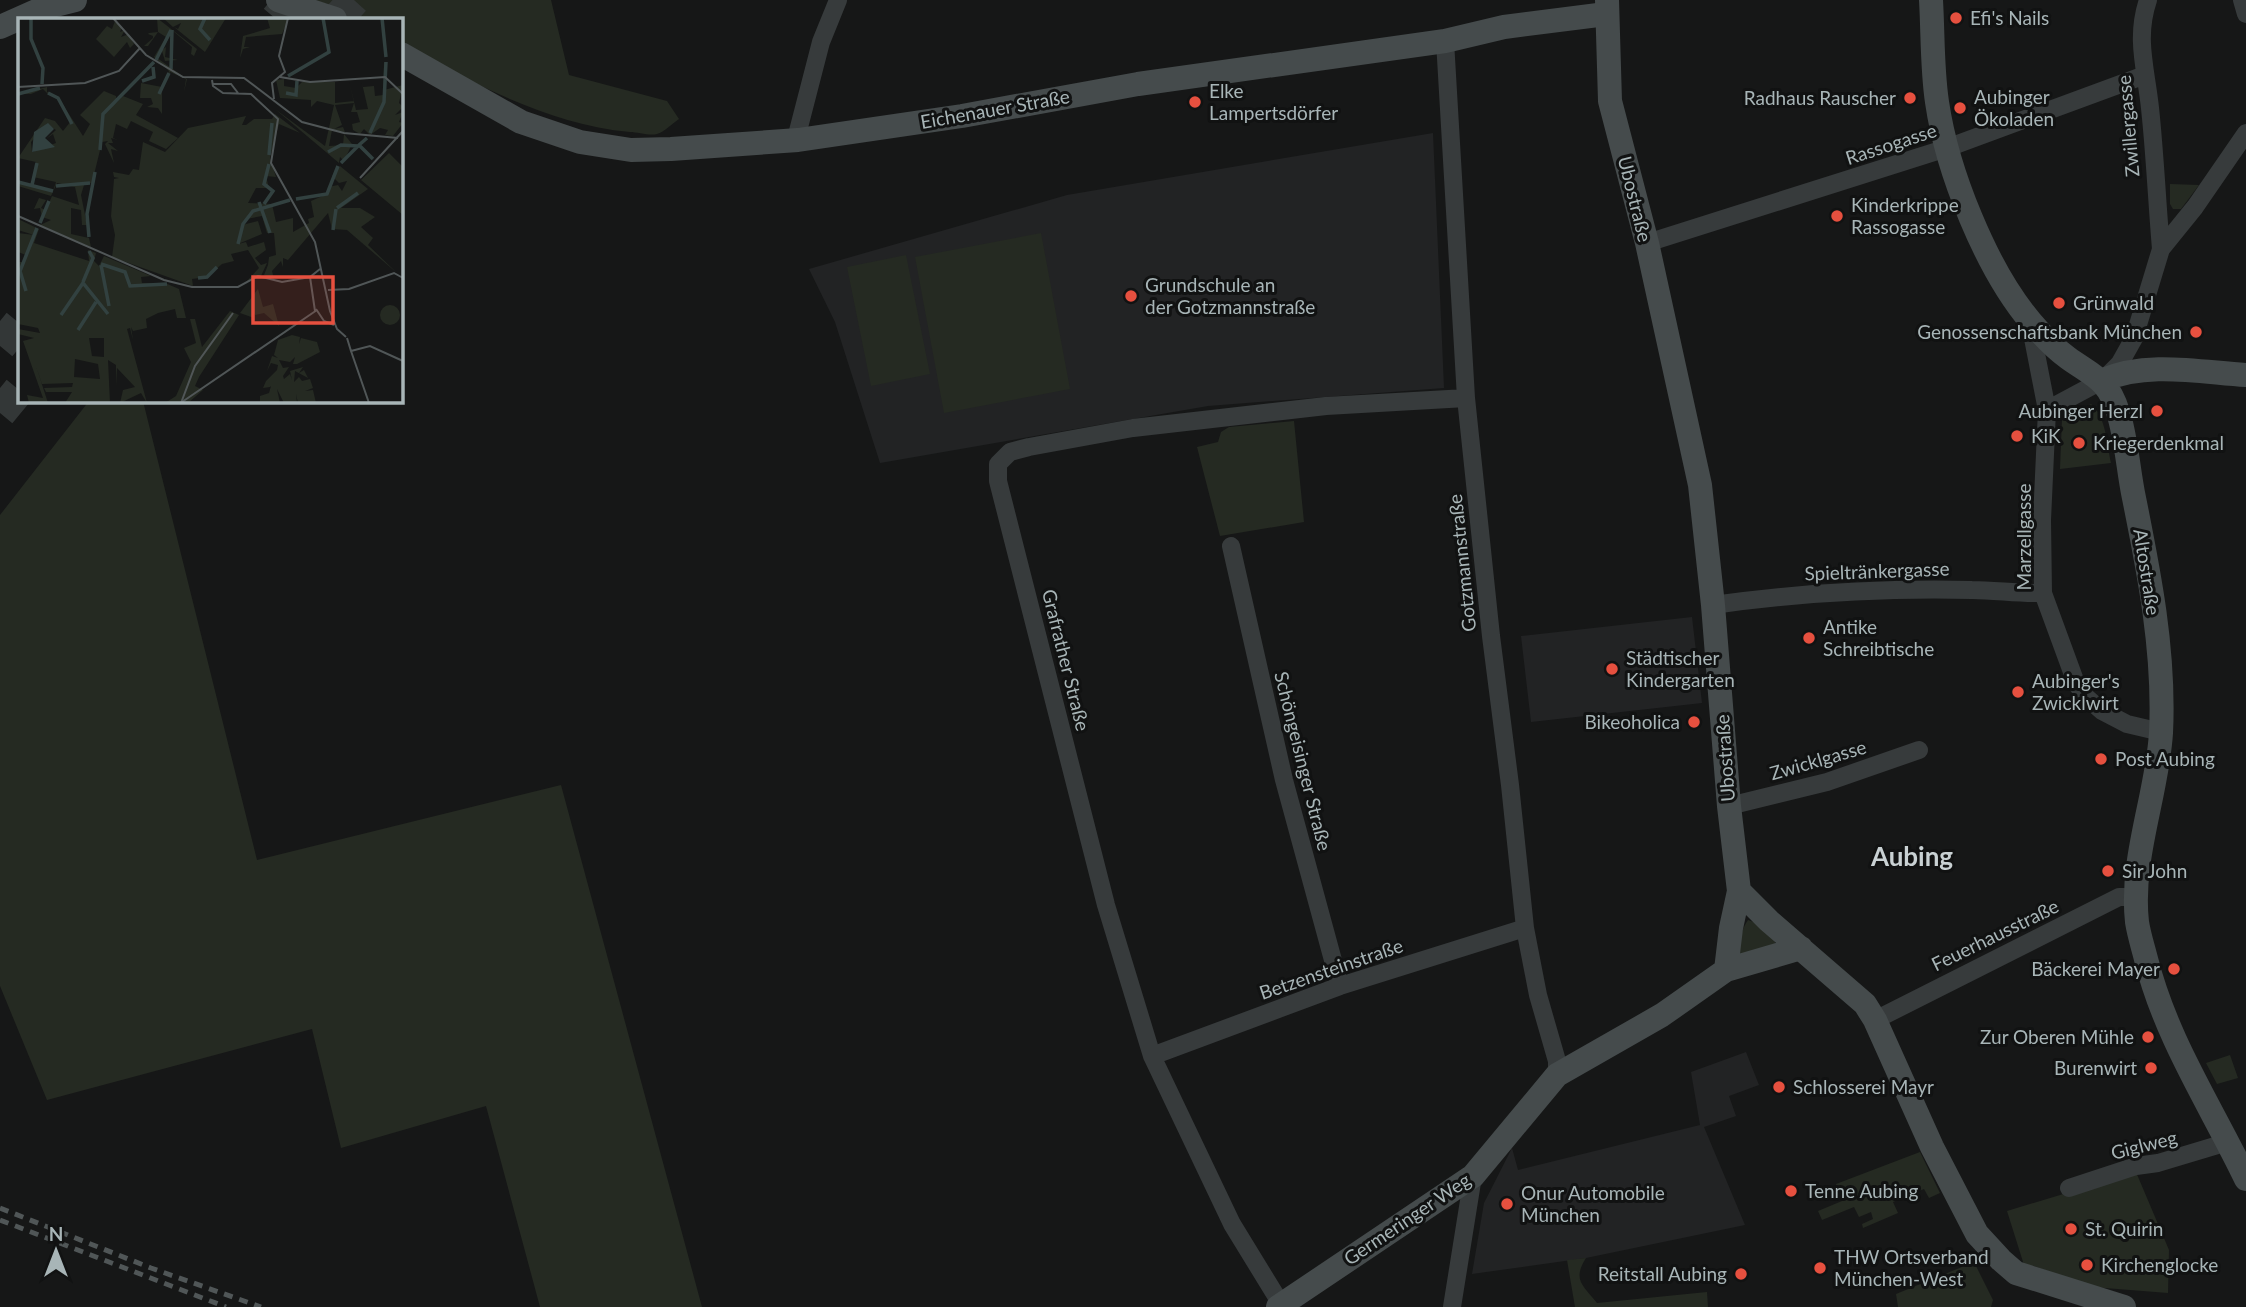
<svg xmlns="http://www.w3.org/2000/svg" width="2246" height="1307" font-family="Lato,sans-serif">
<rect width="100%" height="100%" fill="#161717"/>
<path fill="#222324" d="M1433,133l11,255 -236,18 -328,57 -45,-141 -26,-53 258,-74z
M1692,617l10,86 -171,19 -10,-86z
M1746,1052l13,33 -30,11 7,20 -32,11 41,98 -159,33 -114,16 12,-71 28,-55 6,22 182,-45 -9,-53z"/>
<path fill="#252a22" d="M311,0h240l18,75 98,26 12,18c-6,4 -15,13 -22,15 -7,2 -20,-2 -27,-2 -83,-8 -157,-49 -229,-88v-25h-45l-28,-15z
M2170,185v-1l29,1 -18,24h-8l-3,-5z
M1041,233l29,156 -126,24 -29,-156z
M906,255l24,119 -59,12 -24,-119z
M89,401h54l114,459 304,-75 141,522h-162l-54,-201 -145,42 -29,-119 -265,71 -47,-114v-471z
M2091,404c15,12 16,41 20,59l-51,6 2,-50z
M1294,421l10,101 -84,14 -23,-89 21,-5 3,-10 8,-5z
M1748,920c11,3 24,14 28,24l-36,11c-3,-9 2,-27 8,-35z
M2230,1055l8,23 -21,6 -11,-21z
M1920,1152l20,41 -11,5 -5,-9 -31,13 5,11 -35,15 -1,-4 11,-5 -2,-7 -12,5 -5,-10 -32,13 -4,-9 24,-10 -6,-17z
M2136,1172l33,78 -1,43 -76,-6 -58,-21 -10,-1 -17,-54z
M1586,1258c-14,22 -3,27 11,45l110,-11 1,15h-133l-8,-47z
M1974,1262l19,38 -2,7h-93l-2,-13z"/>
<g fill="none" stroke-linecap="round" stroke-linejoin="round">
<path stroke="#333737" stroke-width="32" stroke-dasharray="32 16" stroke-linecap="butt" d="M276,19l16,-19
M337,19l17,-19
M0,346l19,-23
M0,413l19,-23"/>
<path stroke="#373b3c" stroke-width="18" d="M2148,0c-13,38 -2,69 2,108 5,47 7,94 11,141
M2242,0l4,14
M1445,41l21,357 25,238 19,149 15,143 13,67 19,66v14
M798,140v-9l23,-89 17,-42
M1647,243l300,-95 198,-73
M2030,323l17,87 -5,110 1,73 33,90 10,14 16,14 25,13 34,8
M2047,410l56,-30 17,-17 14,-25 27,-89 34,-42 51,-74
M1231,546l53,234 56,206
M1713,605c85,-12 173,-17 259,-15 24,0 47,4 71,3
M1729,806l98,-24 92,-32
M1875,1020l244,-123h17
M1152,1056l188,-70 185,-58
M2069,1188l67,-22 22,-3 70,-21
M1281,1304l-49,-80 -80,-168 -46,-151 -108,-424v-17l12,-12 19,-5 104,-19 193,-22 140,-8
M1452,1307l21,-131"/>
<path stroke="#454b4c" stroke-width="24" d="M278,0l57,19
M1607,0l3,101 37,142 53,242 13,120 16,201 10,85 30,30 96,83 10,16 57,127 45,87 24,26 15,13 108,34
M1931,0c2,34 1,69 6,102 10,69 49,167 94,220 11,13 23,26 37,36 25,18 40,21 50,54 8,25 10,55 15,81 16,79 32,159 28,240 -4,63 -31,125 -24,189 2,13 6,25 9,37 20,80 65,147 100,220
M0,27l43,-19 32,-8
M401,54l120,68 59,20 51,8 40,-1 127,-9 164,-24 176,-32 307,-43 59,-14 102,-13
M2103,380c44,-19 96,-8 143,-5
M1726,970l5,-42 8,-37
M1278,1307l195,-131 84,-101 105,-60 64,-45 75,-22"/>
<path stroke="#505657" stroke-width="5" stroke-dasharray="9 7" stroke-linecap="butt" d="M0,1208l151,60 110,39
M0,1220l226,87"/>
</g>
<g fill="#e6503f" stroke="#111212" stroke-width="2.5">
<circle cx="1956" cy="18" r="7"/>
<circle cx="1910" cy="98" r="7"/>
<circle cx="1195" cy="102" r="7"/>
<circle cx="1960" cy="108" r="7"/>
<circle cx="1837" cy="216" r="7"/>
<circle cx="1131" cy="296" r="7"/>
<circle cx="2059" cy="303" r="7"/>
<circle cx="2196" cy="332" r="7"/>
<circle cx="2157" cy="411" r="7"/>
<circle cx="2017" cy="436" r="7"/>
<circle cx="2079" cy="443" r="7"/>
<circle cx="1809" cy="638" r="7"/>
<circle cx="1612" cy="669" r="7"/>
<circle cx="2018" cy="692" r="7"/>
<circle cx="1694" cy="722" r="7"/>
<circle cx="2101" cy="759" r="7"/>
<circle cx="2108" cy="871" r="7"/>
<circle cx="2174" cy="969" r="7"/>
<circle cx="2148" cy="1037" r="7"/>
<circle cx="2151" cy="1068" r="7"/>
<circle cx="1779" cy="1087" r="7"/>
<circle cx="1791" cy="1191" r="7"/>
<circle cx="1507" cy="1204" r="7"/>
<circle cx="2071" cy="1229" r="7"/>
<circle cx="2087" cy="1265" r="7"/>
<circle cx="1820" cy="1268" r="7"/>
<circle cx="1741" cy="1274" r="7"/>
</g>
<g text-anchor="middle" stroke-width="6" stroke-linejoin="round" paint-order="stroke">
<g font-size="19" fill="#a8b5b7" stroke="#111212" text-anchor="start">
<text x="1970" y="25">Efi's Nails</text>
<text x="1209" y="98">Elke<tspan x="1209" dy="22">Lampertsdörfer</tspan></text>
<text x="1974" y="104">Aubinger<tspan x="1974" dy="22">Ökoladen</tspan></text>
<text x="1896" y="105" text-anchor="end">Radhaus Rauscher</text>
<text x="1851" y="212">Kinderkrippe<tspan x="1851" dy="22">Rassogasse</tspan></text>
<text x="1145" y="292">Grundschule an<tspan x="1145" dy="22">der Gotzmannstraße</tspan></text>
<text x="2073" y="310">Grünwald</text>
<text x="2182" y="339" text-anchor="end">Genossenschaftsbank München</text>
<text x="2143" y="418" text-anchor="end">Aubinger Herzl</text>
<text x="2031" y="443">KiK</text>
<text x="2093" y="450">Kriegerdenkmal</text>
<text x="1823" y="634">Antike<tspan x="1823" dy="22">Schreibtische</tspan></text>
<text x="1626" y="665">Städtischer<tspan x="1626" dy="22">Kindergarten</tspan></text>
<text x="2032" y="688">Aubinger's<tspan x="2032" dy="22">Zwicklwirt</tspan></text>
<text x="1680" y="729" text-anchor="end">Bikeoholica</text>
<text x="2115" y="766">Post Aubing</text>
<text x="2122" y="878">Sir John</text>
<text x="2160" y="976" text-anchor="end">Bäckerei Mayer</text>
<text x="2134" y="1044" text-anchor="end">Zur Oberen Mühle</text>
<text x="2137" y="1075" text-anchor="end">Burenwirt</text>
<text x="1793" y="1094">Schlosserei Mayr</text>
<text x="1805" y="1198">Tenne Aubing</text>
<text x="1521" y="1200">Onur Automobile<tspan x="1521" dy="22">München</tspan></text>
<text x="2085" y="1236">St. Quirin</text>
<text x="1834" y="1264">THW Ortsverband<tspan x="1834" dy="22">München-West</tspan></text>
<text x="2101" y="1272">Kirchenglocke</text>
<text x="1727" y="1281" text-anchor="end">Reitstall Aubing</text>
</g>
<g font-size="19" fill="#a8b5b7" stroke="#111212">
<text transform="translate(995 109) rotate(-10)" y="7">Eichenauer Straße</text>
<text transform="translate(2128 126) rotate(-95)" y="7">Zwillergasse</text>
<text transform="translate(1891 144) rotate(-18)" y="7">Rassogasse</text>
<text transform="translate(1635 199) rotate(76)" y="7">Ubostraße</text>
<text transform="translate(2024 537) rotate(-90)" y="7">Marzellgasse</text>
<text transform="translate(1462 563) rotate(-96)" y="7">Gotzmannstraße</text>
<text transform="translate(1877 571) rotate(-2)" y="7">Spieltränkergasse</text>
<text transform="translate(2147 572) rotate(81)" y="7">Altostraße</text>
<text transform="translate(1066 660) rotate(76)" y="7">Grafrather Straße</text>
<text transform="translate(1725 758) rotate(-94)" y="7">Ubostraße</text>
<text transform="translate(1818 760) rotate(-16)" y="7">Zwicklgasse</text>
<text transform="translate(1303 761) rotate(76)" y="7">Schöngeisinger Straße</text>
<text transform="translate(1995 935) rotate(-26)" y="7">Feuerhausstraße</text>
<text transform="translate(1331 969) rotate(-19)" y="7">Betzensteinstraße</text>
<text transform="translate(2144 1145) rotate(-14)" y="7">Giglweg</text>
<text transform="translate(1407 1219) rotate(-34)" y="7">Germeringer Weg</text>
</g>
<g font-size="26" font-weight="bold" fill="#c9d1d3" stroke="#111212">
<text x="1912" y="866">Aubing</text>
</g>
</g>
<g transform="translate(18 18)">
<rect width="385" height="385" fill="#161717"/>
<path d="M139,0l40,31 -3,7 -3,-2 1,-7 -19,-16 -11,19 4,-3 -1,10 13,3 -13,1 -3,-10 -5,7 30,21 -3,13 2,-13 -16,-7 -3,5 2,-6 -15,-14 12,-20 -8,-5 -10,14h-4l9,-8v-2l-5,-2 1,-1 9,-1zM145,0h63l-21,34 31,25 -62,-50 4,2 3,-6 -8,4zM249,0h22l-7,16 -36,3 -2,10h6l-7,2 -3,9 3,-22 27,-8zM97,3l7,6 -2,5 5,-2 -4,7 8,-3 5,10 -4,4 -3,-6 -13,15 -18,-18 11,-13 5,3zM366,44l3,2 -3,26 19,-5 -4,18 4,4 -8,8 8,-3 -4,10 4,1 -10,13 -8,-1 3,-5 -8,-2 -10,7 -6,-6 -4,5 -7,-4 -1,-6 8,-2 -3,-10h-6l3,-9 -19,2 7,20 -8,4 9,-2 2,5 -13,-2 -3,16 14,-1 1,-11 8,10 -8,17 -4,-4 -1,6 -64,-54 50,37 9,-41 -17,-4 -6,6v-7l-31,-2 -4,-18 8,-1v7l12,2 6,-6h33v21l19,-2 -5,-19 7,28 12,-1 -7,-30 2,8 11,-1 1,10 8,-1zM123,65l21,4v27l-4,-6 -11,-1 6,-3 -2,-6h-11zM29,69v5l11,5 25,39 7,-12 -10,-9 24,-24 12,5v7l7,-7 20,8 -7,11 42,23 -12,11 -17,-8 4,-9 -22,-11 -4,8 -11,-5 -3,14 5,2 -7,-2 2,5h-5l10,8 -7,-2 3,14 -9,-19 3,-3 -6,1 -10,41 -8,2 -3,10 6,30h-5l-1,-15 -10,-2v26l18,4 2,9 -51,-22 11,-5 -9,-3 -2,-9 -6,1 5,-11 7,2 -5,8 5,2 6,-14 27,9 -4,-18 -18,-4 -6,13 -33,-10v-4l35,9 3,-9 -23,-5 3,-15 -18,-4 27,-40 10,3 8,10 8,-10 -13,-22 -10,-5 -5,-5 -12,5h-13zM29,107l9,5 -10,9 7,-5 3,9 -24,9 -1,-10zM257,96l25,19 -21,-9 -9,34 6,19 -10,-1 3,12h-13l-8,15 24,1 4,18 17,-4v14l16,-9 -1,-4 6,-2 -3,-16 16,-7 1,-7 10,-2 4,6 5,-10 -8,2 -7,-7 8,-10 28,23 -27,19h19l15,9 -14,10 12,11 -5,7 29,28 -50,-43 -15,-1 -4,-16 -40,47 -5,-2v9l-2,-6 -9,10 2,8 -10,-4 4,-10 1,-8 7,-2 -2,-22h-7l-5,-17 -16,3 -4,6 16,-4 4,13 -24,10 8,-2 2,5 16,-5 2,8 -11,8 6,7 6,-2 -6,13 -16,7 14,-15 -11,-18 -17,4 3,7 -12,3 -15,13 -15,2 1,7 -81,-29 3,-22 -4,-19 3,-37 5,-1 -5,-1 -1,-5 16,3 4,-6 6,1 4,-28 22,10 23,-24 58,-12 -4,9h4l8,-6h18zM371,135l14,14v48l-42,-35zM0,201l21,10 -5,14 55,18 -1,-11 8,3 -2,8 5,5 5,-10 47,20 -10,1 1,6h23l14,6 7,29h-9l-2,-9 -17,4 -12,6 1,9 -14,3 -2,-4 2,13 -3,-12 -3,1 20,74 -6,-10 -21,10 3,-13 12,-3 -18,-19 -1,18v-21l-8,-5 2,43h-45l7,-11h-26l-2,-4 28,-1 1,-4 -31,1 -6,-18 12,37h-19l-2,-8 16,3 -20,-57 11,-3 -16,-4v-5l22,4 -2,-5 -20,-4v-62h5l3,-7 -8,-3v-19l16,2 -16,-5zM71,320h15v19l-12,-1zM57,341l23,5 2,15 -26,-2zM240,271l5,18 10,-3 6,22 -15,-13 -9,2 -3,-5 2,8 -14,-5zM362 297a10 10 0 1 1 20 0a10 10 0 1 1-20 0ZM212,293l9,4 -40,62 -4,9 8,4 -15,13h-23l11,-7 15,-34 -7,-14 12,-5 -6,-24h5l7,28zM274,317l8,2 -1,7 2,-6 16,4 3,10 -23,12h-4l2,-7 -5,5 -11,-2 4,8 6,-1 -6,9 1,3 6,-5 2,6 -2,-9 13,-4 -4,6 5,-3 4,8 -13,-7 -1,11 5,-5 3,4 8,-2 3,9 -8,3 8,-1 3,13h-18l-2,-9 1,9h-13l-7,-14 3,14h-20v-7l9,-3 2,-7 -1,1 -7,1 3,-7 11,-11 1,-5 -7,-2 -4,8 5,-15 6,2 -4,-3 4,-15z" fill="#252a22" fill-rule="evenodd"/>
<path d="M30,105l6,6 -9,9 10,9 -23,5 2,-20z" fill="#324140"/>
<path fill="none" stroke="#324140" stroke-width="3.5" d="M13,0v21l12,29 -1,16M187,0l-5,11 10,11M364,0l4,39M138,42l15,-30M153,51l1,-39M270,58l41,-24 -6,-34M124,63l12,-4 -1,-10M30,75l10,5 14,26M268,75l10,2 1,-14M0,76l22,-6M141,76l10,-21M352,115l14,-31 2,-40M349,120l-8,7 14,14M82,132l3,-36 51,-52M310,134l13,-7 17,1M251,137l3,-32M323,145l17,-17M0,164l35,9M14,167l5,-22M38,168l34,-3M278,181l31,-5 11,-28M241,184l11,31M246,186l9,-13 -9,-7 5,-20M319,190l21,-15M22,205l9,-22M315,212l3,-21M71,219l-2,-23 8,-42M220,226l5,-20 10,-13 37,-11M83,246l24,8 5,14 37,-2M83,247l8,41M180,260l9,-1 10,-10M65,264l10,-24 -4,-7M8,273l-6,-20 17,-43M43,297l22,-32 25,31M60,312l18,-28"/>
<path fill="none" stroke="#505657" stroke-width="2" d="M95,0l33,37 37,22 61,1 58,44 42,11 54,5M262,59l30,5 75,-5 18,17M194,62l1,6 10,7 28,1 27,25 -7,44 44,79 15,69 7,18 9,8M194,66h19l7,9M0,69l67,-4 34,-12 21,-23M256,81l-2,-16 13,-11 -6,-16 9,-38M342,160l43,-47M0,198l146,64 28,7h46l20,-11 24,6 28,-5 10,-8M292,259l5,34M310,272l21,-1 45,-16 9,5M298,291l8,12 10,4M329,320l4,13 19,-5 33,15M333,333l18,52M164,384l135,-92M163,385l14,-37 38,-53"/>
<path fill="#e6503f" fill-opacity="0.15" stroke="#e6503f" stroke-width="3.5" d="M235,259h80v46h-80z"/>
<rect width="385" height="385" fill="none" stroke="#a8b5b7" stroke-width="3.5"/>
</g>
<g transform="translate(56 1251)" stroke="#111212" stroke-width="5" paint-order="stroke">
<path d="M0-5L12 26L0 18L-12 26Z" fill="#a8b5b7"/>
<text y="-10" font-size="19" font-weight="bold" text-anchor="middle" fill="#a8b5b7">N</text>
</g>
</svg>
